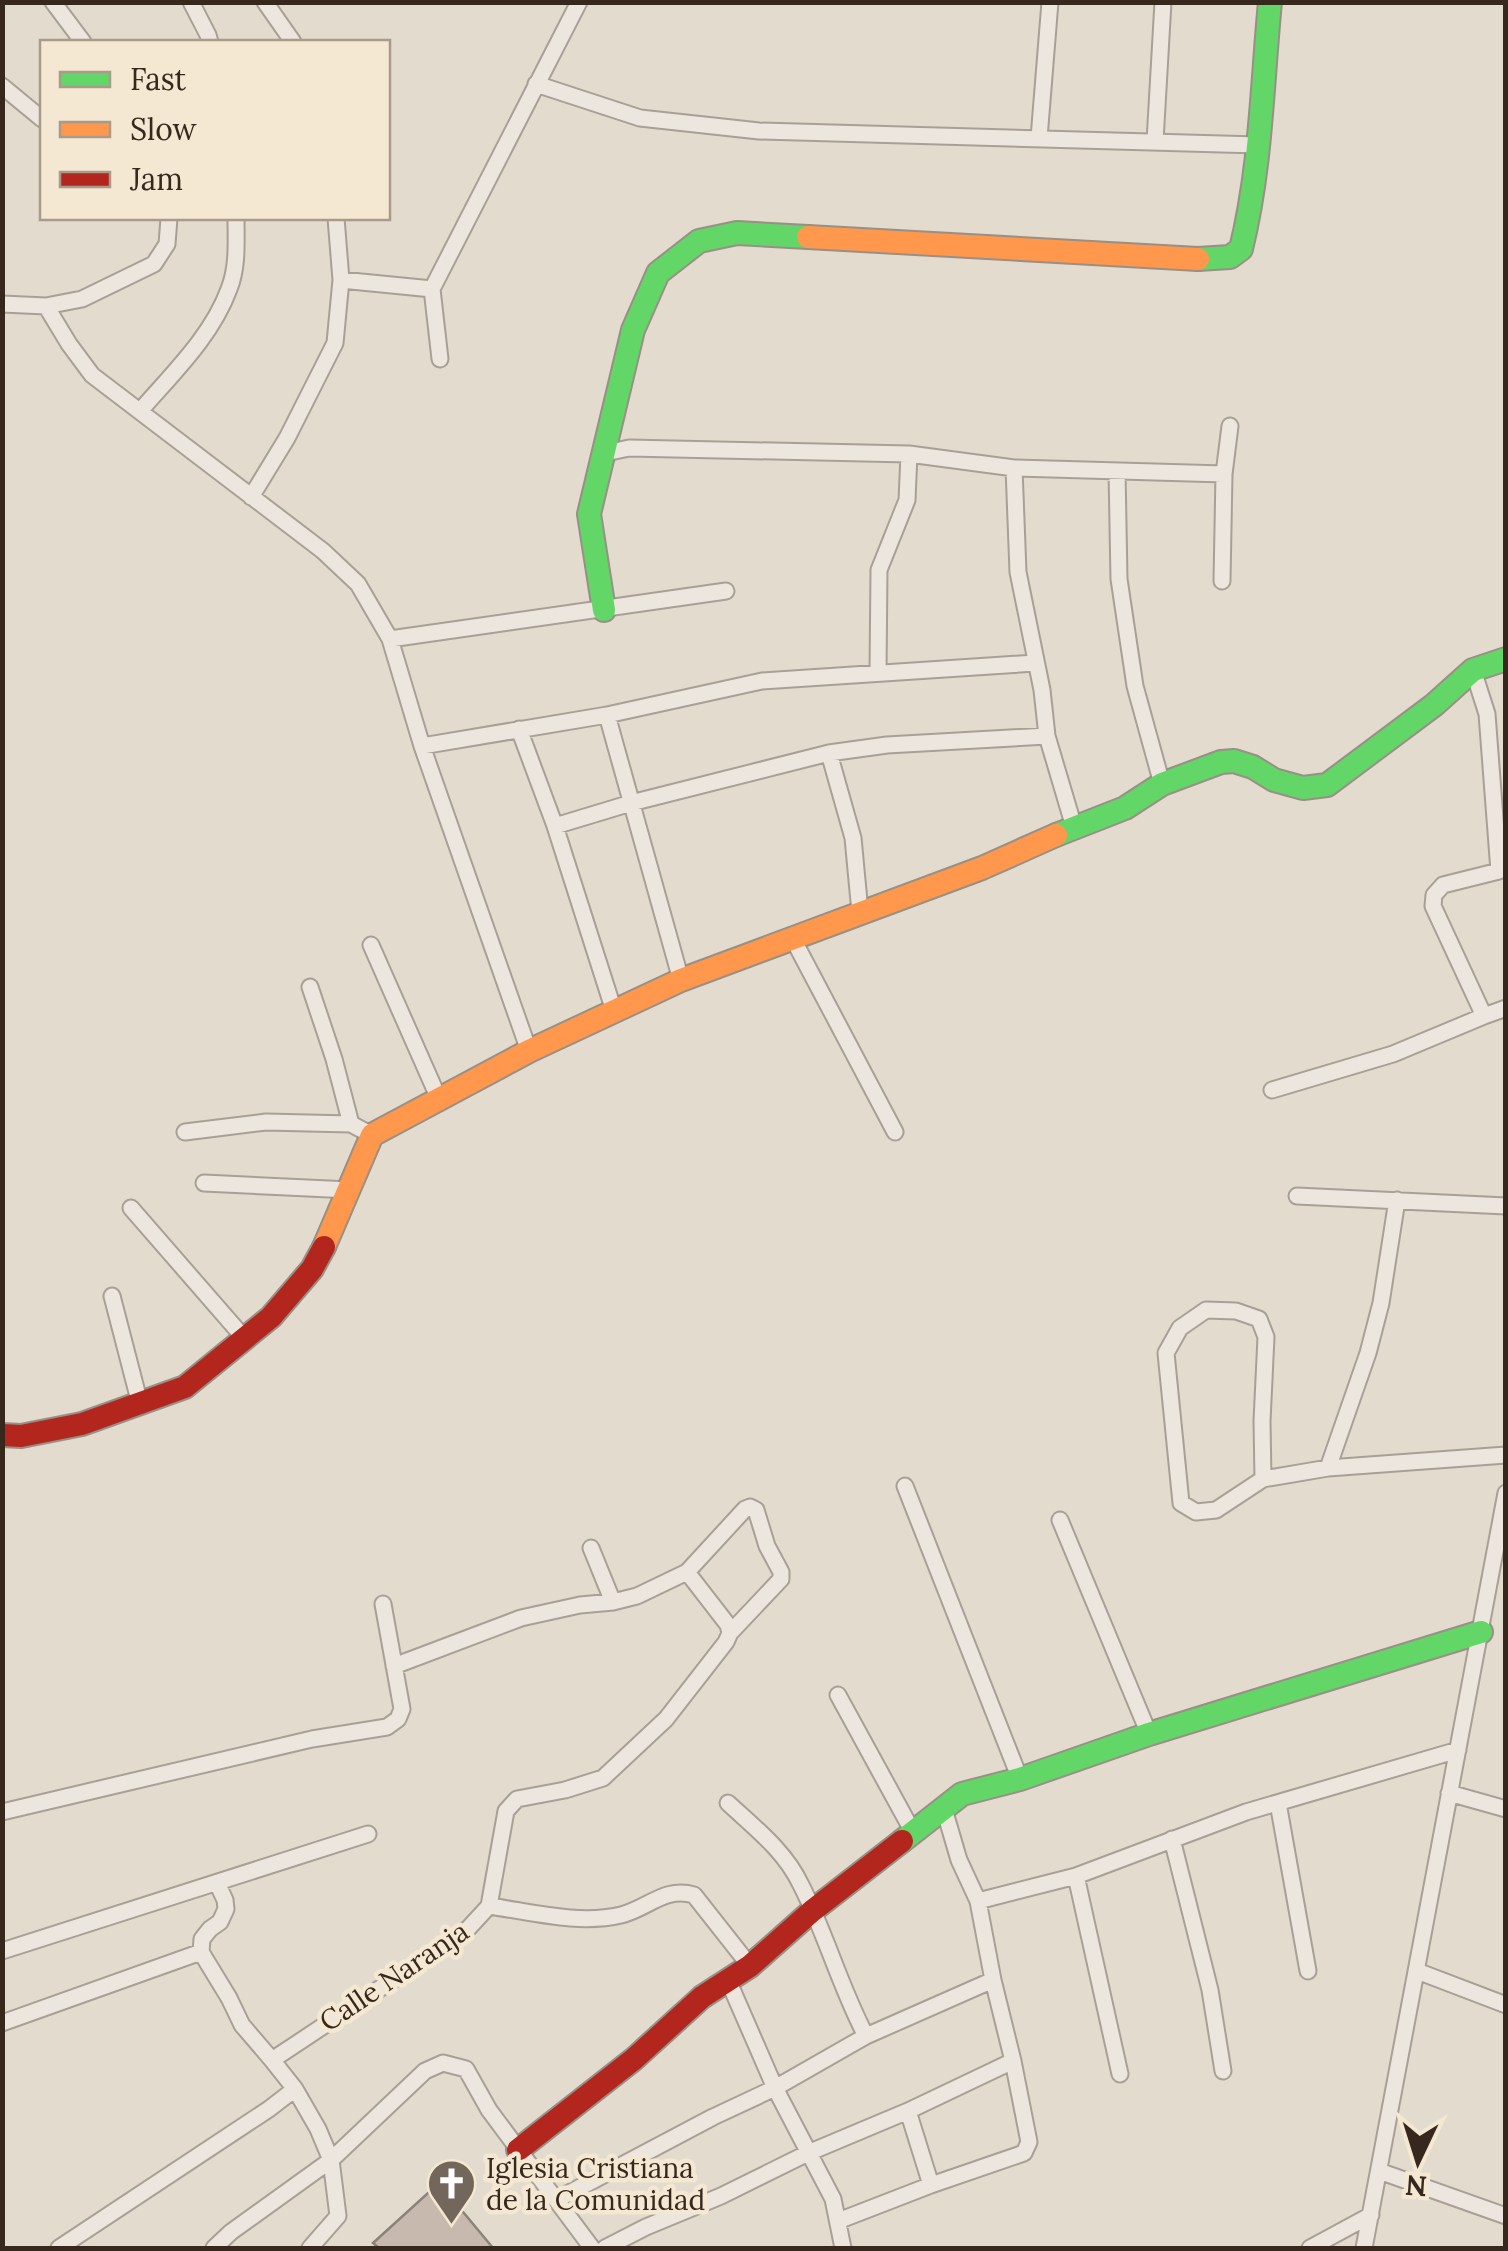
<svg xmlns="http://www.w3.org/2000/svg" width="1508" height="2251" font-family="Lora,serif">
<rect width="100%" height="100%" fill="#e3dbcd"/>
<path fill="#c7b9ae" stroke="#8b827a" stroke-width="2.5" d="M439,2183l54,65h-114l-6,-5z"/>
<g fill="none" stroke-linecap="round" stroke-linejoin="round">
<defs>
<path id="street" d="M53,2l30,40
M191,2l17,33 2,7
M265,2l28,40
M536,84l104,34 119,13 499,14
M2,86l40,33
M1039,138l11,-136
M1155,141l8,-139
M341,280l91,9
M2,304l44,2 36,-7 72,-35 13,-20 2,-26
M46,306l23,38 23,31 231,176 35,33 32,55 32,107 107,305
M440,359l-8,-70 147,-287
M140,411c32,-37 72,-75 89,-122 9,-22 7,-48 7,-71
M601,454l28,-6 280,6 105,14 210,6
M1014,468l4,104 24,118 5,46 27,91
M1117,471l2,108 16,107 27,98
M251,497l36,-59 48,-95 6,-63 -5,-62
M1222,581l2,-107 6,-48
M390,639l336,-48
M1473,670l14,44 12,157 -56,14 -9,10 -1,11 51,110 22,-8
M878,673l1,-103 28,-70 2,-46
M607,715l74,265
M519,729l36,97 59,185
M422,746l185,-31 155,-34 273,-18
M829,753l24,85 7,74
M555,826l76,-23 198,-50 58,-8 160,-9
M793,939l102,193
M371,945l68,154
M310,987l24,72 17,65 21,11
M1272,1090l121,-36 91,-38
M185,1132l81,-10 85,2
M204,1183l146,7
M1297,1196l209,10
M131,1208l114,131
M112,1296l28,108
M1328,1468l40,-115 13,-50 16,-103
M1263,1479l-1,-58 4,-84 -7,-18 -23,-8 -30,-1 -26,18 -14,25 15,150 15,9 20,-2 47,-31 65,-11 178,-13
M905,1486l115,293
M1060,1520l89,214
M591,1548l22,54
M394,1666l127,-48 59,-13 33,-3 24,-6 50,-24 58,-63 5,-2 6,3 11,36 14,26v7l-51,54
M838,1695l76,139
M1449,1793l57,16
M1278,1803l30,168
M2,1812l310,-73 75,-12 11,-8 4,-10 -19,-105
M1172,1839l38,151 13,81
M1076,1876l44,198
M217,1883l8,17 1,9 -6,13 -10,7 -8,10 -1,13 28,46 13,27 30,35
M978,1901l98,-25 170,-64 212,-62
M489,1906c43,6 90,19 132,9 26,-6 44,-29 73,-20l56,71
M2,1951l366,-117
M1417,1971l89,34
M728,1980l47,108 58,111 10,49
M2,2023l199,-71
M866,2036l127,-56
M295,2089l23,40 13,31 7,56 -28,32
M908,2111l23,74
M1379,2171l127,45
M556,2200l157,-83 62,-29 91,-52c-26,-49 -40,-102 -65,-151 -16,-34 -46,-57 -73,-82
M838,2221l93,-36 93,-32 5,-11 -16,-81 -20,-81 -15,-79 -19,-41 -15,-51
M59,2248l210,-139 26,-20 -23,-29 193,-128 24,-26 17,-95 11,-12 48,-9 38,-12 63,-59 60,-77 4,-9 -2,-8 -41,-53
M214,2248l17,-16 100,-72 94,-89 18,-8 23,6 23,41 103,138
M605,2248l41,-21 75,-31 87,-43 100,-42 105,-50
M1310,2248l61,-33
M1364,2248l142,-755"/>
<path id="fast" d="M1198,259l32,-2 11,-8c20,-81 21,-164 29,-247
M604,610l-15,-96 44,-184 25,-57 41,-32 38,-8 71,4
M1056,835l69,-27 37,-24 59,-22 13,-1 19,6 21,13 29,8 24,-3 107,-80 39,-35 33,-11
M902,1841l60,-47 58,-15 129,-45 332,-102"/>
<path id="slow" d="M808,237l390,22
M324,1247l48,-112 157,-84 152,-71 301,-112 74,-33"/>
<path id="jam" d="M2,1435l19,1 61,-12 103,-37 86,-70 41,-48 12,-22
M518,2150l116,-91 68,-62 48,-31 62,-55 90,-70"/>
</defs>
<use href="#street" stroke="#a8a096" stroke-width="19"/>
<use href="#fast" stroke="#989086" stroke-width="26"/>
<use href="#slow" stroke="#989086" stroke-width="26"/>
<use href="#jam" stroke="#989086" stroke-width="26"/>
<use href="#street" stroke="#ece6de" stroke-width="15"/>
<use href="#fast" stroke="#63d668" stroke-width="22"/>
<use href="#slow" stroke="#ff974d" stroke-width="22"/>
<use href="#jam" stroke="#b3261e" stroke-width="22"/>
</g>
<defs>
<symbol id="church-pin" viewBox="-11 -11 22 30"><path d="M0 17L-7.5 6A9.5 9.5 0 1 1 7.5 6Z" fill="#73675b" stroke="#f5e8d2"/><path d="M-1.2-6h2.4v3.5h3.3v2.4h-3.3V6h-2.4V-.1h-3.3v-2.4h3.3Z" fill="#fff"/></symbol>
</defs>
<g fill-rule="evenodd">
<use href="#church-pin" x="424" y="2156" width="55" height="75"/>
</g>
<g text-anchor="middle" stroke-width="9" stroke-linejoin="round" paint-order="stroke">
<g font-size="28" fill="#37281e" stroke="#f5e8d2">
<text transform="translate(394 1976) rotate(-34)" y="10">Calle Naranja</text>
</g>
<g font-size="28" fill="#37281e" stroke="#f5e8d2" text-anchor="start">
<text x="486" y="2178">Iglesia Cristiana<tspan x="486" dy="32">de la Comunidad</tspan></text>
</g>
</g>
<rect width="1508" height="2251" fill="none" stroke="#37281e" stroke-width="10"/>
<rect x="40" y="40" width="350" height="180" fill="#f5e8d2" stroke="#a99b8a" stroke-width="2.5"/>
<rect x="60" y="72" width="50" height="15" fill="#63d668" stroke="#a99b8a" stroke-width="2.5"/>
<text x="130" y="90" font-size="30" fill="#37281e">Fast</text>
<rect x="60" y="122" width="50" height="15" fill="#ff974d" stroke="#a99b8a" stroke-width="2.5"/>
<text x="130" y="140" font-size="30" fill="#37281e">Slow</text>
<rect x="60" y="172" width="50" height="15" fill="#b3261e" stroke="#a99b8a" stroke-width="2.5"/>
<text x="130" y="190" font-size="30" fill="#37281e">Jam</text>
<g transform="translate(1418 2161) rotate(184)" stroke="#f5e8d2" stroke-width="8" paint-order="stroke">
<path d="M0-8L18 38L0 25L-18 38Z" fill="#37281e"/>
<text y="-15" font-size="28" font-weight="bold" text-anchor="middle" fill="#37281e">N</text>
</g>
</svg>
